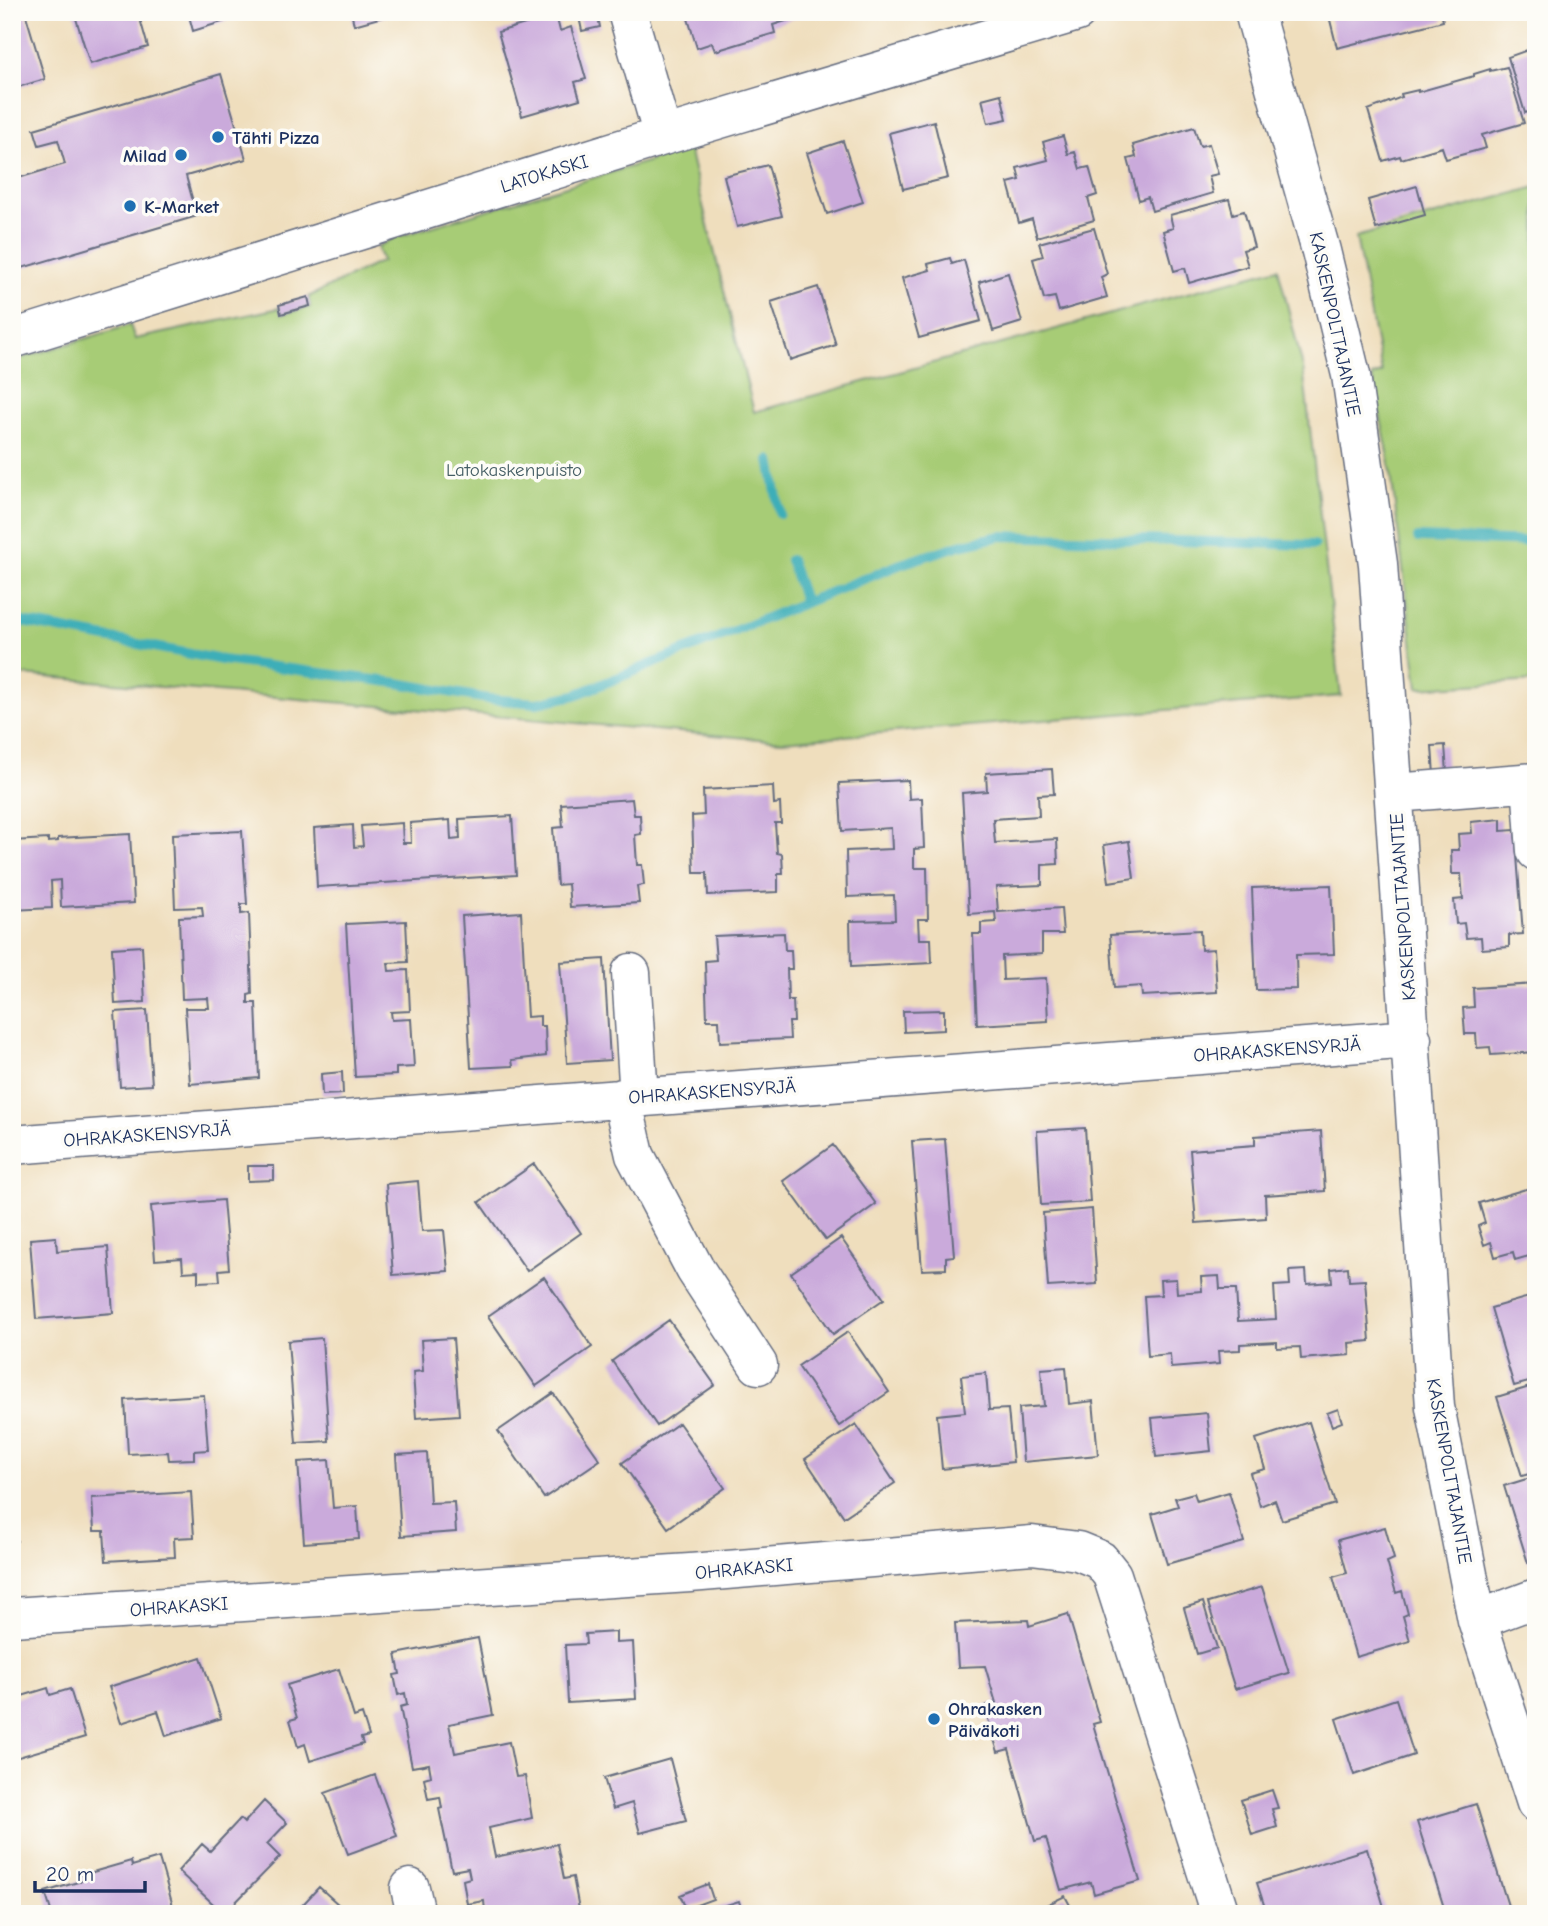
<svg xmlns="http://www.w3.org/2000/svg" width="1548" height="1926" font-family="'Comic Neue',sans-serif">
<rect width="100%" height="100%" fill="#fdfcf7"/>
<filter id="ink" filterUnits="userSpaceOnUse"><feTurbulence type="fractalNoise" baseFrequency=".0143" numOctaves="2"/><feDisplacementMap in="SourceGraphic" scale="14" xChannelSelector="R" yChannelSelector="G"/><feConvolveMatrix kernelMatrix="1 2 1 2 8 2 1 2 1" color-interpolation-filters="sRGB"/></filter>
<filter id="wash" filterUnits="userSpaceOnUse"><feTurbulence type="fractalNoise" baseFrequency=".00686" numOctaves="4" result="noise"/><feDisplacementMap in="SourceGraphic" scale="28" xChannelSelector="R" yChannelSelector="G"/><feGaussianBlur stdDeviation="1.57" result="paint"/><feColorMatrix in="noise" values="0 0 0 0 0 0 0 0 0 0 0 0 0 0 0 0 0 1.4 0 .05"/><feComposite in="paint" operator="in"/></filter>
<g filter="url(#wash)">
<rect width="100%" height="100%" fill="#efdebd"/>
<path fill="#a7cc76" stroke="#617e6a" stroke-width="2" d="M689,149l65,263 524,-144 25,100 38,328 -559,45 -770,-67v-313l118,-36 5,14 145,-31 2,6 28,-7 -2,-10 74,-36 -5,-14 17,-9z
M1536,187v494l-118,7 -29,-230 -17,-82 10,-3 -26,-136z"/>
<g fill="none" stroke-linecap="round" stroke-linejoin="round">
<path stroke="#3daeb8" stroke-width="10" d="M770,460l10,54
M1418,538l118,4
M790,560l15,43
M12,620l210,40 176,23 90,16 49,4 38,-8 326,-131 59,-19 41,-9 313,9"/>
</g>
<g id="blocks">
<path fill="#caaadb" d="M12,12h13l20,67 -33,10z
M74,12h64l10,35 -58,17z
M188,12h63v1l-58,18z
M351,12h46v1l-43,12z
M578,12h19l3,15 -18,4z
M686,12h126v1l-39,12 2,8 -60,18 -3,-8 -15,5z
M1328,12h113l2,9 -106,27z
M556,15l4,16 11,-4 15,52 -11,3 5,17 -58,17 -24,-84z
M1536,47v63l-11,3 -17,-56z
M1507,67l17,56 -42,12 4,13 -40,11 -4,-12 -41,12 -1,-3 -17,5 -15,-51 34,-13 -1,-3 17,-4v2l56,-16v-2l16,-5v2z
M221,74l25,85 -60,17 11,40 -185,55v-91l53,-16 -7,-24 -19,5 -5,-16z
M1001,94l6,25 -19,4 -6,-24z
M934,121l14,57 -45,11 -14,-56z
M1194,127l6,19 9,-2 9,30 -9,2 4,17 -61,18 -4,-14 -9,3 -11,-41 8,-2 -3,-12z
M1063,136l5,18 7,-2 5,17 9,-2 8,28 -9,3 6,22 -57,17 -5,-18 -13,4 -11,-40 12,-3 -3,-12 31,-8 -5,-18z
M843,141l20,61 -36,12 -20,-61z
M768,165l14,51 -45,11 -13,-51z
M1417,186l8,29 -49,14 -8,-29z
M1229,199l4,15 11,-3 10,36 -11,3 5,16 -59,17 -4,-15 -11,3 -11,-40 10,-3 -3,-13z
M1094,228l13,46 -6,3 6,20 -48,14 -4,-14 -11,2 -11,-40 10,-3 -4,-13z
M950,258l2,6 12,-4 17,61 -62,17 -17,-60 28,-8 -2,-6z
M1008,273l14,49 -29,9 -14,-49z
M818,287l18,58 -46,15 -19,-58z
M308,297l2,9 -29,8 -2,-9z
M1445,745l2,28 -13,2 -2,-29z
M1052,769l2,25 -16,1 1,21 -46,3 2,24 62,-4 1,25 -16,1v20l-46,2 2,25 63,-4 2,26h-21v20l-40,2 1,24 43,-2 2,43 -71,4 -4,-91h8v-11l15,-1 -1,-10 -26,2 -7,-121 25,-2 -1,-18z
M908,780l1,19 13,-1 2,50 -10,1v19h13l1,51h-10l1,20h12l1,24 -81,4 -1,-46 45,-1 -1,-25 -47,2 -1,-46 46,-2 -1,-21 -49,3 -3,-48z
M773,786l1,18 6,-1 1,20h-6l2,30 5,1 1,20h-5v18l-70,3 -1,-22h-13l-2,-57 12,-1 -1,-25z
M632,799l2,16h6l1,19 -6,1 2,30h5l2,20 -7,1 2,17 -69,4 -2,-23 -11,1 -4,-57 10,-1 -2,-23z
M512,816l4,59 -199,12 -3,-59 39,-3 1,22 9,-1 -2,-20 41,-3 1,20h8l-1,-20 40,-3 1,20 9,-1 -1,-20z
M1501,819v12l14,-1 8,104 -14,1v12l-27,2 -1,-12 -15,1 -2,-15 -8,1 -2,-24 9,-1 -2,-25h-9l-1,-24h8l-1,-16 14,-1 -1,-11z
M242,831l5,73h-6v10l8,-1 3,81 -4,1v8h8l3,75 -69,6 -5,-76h24l-1,-10 -26,1 -3,-82 24,-1 -1,-9 -27,1 -3,-74z
M130,834l4,69 -73,4 -1,-27 -9,1 1,27 -40,2v-69l36,-2v3l10,-1v-3z
M1129,841l5,37 -25,4 -5,-37z
M1331,885l3,69 -38,1 1,34 -41,1 -4,-102z
M521,912l6,105 13,-1v10h5l1,30 -34,4 1,6 -42,2 -9,-152z
M406,921l2,41 -20,1 1,8 19,-1 2,41 -19,1 1,8 19,-1 3,48 -18,1v7l-41,2 -9,-153z
M1200,930l1,20 13,-1 3,43 -75,4 -1,-10 -27,2 -4,-53z
M784,933l1,17h6l1,19h-5l1,31h5l1,22h-5l1,17 -70,3 -1,-22h-12l-2,-59 11,-1 -2,-24z
M142,946l3,56 -30,2 -3,-56z
M604,959l6,101 -43,3 -7,-101z
M1536,984v68l-45,3 -1,-8 -13,1 -1,-14h-11l-2,-26 11,-1 -1,-19z
M147,1010l5,75 -32,2 -5,-75z
M944,1010v20l-40,2 -1,-21z
M342,1072l1,22 -21,1 -1,-21z
M1085,1128l5,74 -49,3 -4,-74z
M1321,1131l4,60 -60,4 1,23 -70,5 -6,-73 65,-5v-9z
M945,1139l9,117 -8,1v12l-24,1 -10,-129z
M833,1145l43,59 -50,36 -43,-59z
M534,1164l47,69 -54,38 -48,-69z
M248,1166h26v14l-26,1z
M418,1181l4,50 22,-1 4,41 -55,4 -7,-91z
M1536,1186v68l-21,6 -2,-8 -18,5 -4,-15 -7,3 -6,-19 7,-3 -6,-20z
M223,1200l6,69 -10,1 1,11 -22,1v-11l-15,1 -1,-14 -27,2 -4,-54z
M1092,1209l5,75 -49,3 -5,-74z
M56,1237l1,14 51,-4 5,66 -77,6 -6,-80z
M841,1238l43,61 -51,35 -42,-61z
M1348,1267l1,14 16,-1 5,61 -21,2 1,12 -49,4 -1,-12 -23,1v-6l-37,2v6l-22,1 1,13 -48,4 -1,-14 -22,2 -4,-60 17,-1 -1,-15 16,-1 1,14 25,-2 -1,-14 18,-1 1,13h16l2,32 38,-2 -2,-33 16,-1 -1,-14 17,-1 1,14 25,-2 -1,-13z
M544,1277l48,70 -56,39 -48,-70z
M1536,1295v85l-22,6 -23,-78z
M669,1320l46,65 -58,41 -45,-65z
M848,1332l41,60 -50,34 -41,-60z
M322,1338l7,103 -33,2 -8,-102z
M453,1338l6,77 -43,3 -3,-46 10,-1 -2,-31z
M1066,1367l3,37 24,-3 5,54 -75,7 -4,-54 25,-2 -3,-37z
M986,1373l3,37 19,-1 5,53 -71,7 -5,-54 28,-3 -4,-36z
M1536,1385v87l-14,4 -25,-79z
M553,1393l47,67 -56,38 -46,-67z
M204,1395l4,55 -14,1v8l-25,1 -1,-8 -40,2 -3,-54z
M1338,1409l4,13 -10,4 -5,-13z
M1207,1413l4,38 -55,6 -4,-39z
M1309,1422l26,82 -53,16 -7,-20 -15,6 -10,-33 15,-4 -9,-30z
M679,1423l46,65 -57,40 -46,-65z
M856,1424l39,59 -51,34 -39,-58z
M427,1453l3,50 24,-1 2,30 -55,4 -5,-81z
M329,1460l4,48 24,-2 2,33 -55,4 -6,-81z
M1536,1476v85l-8,2 -24,-77z
M191,1492l3,45 -20,1 1,19 -69,4 -2,-30h-10l-2,-33z
M1229,1492l15,50 -77,22 -15,-50 26,-8 -3,-8 19,-5 3,8z
M12,1505h2l3,36 -5,1z
M1385,1527l9,32 -7,3 9,31 6,-2 6,23 -5,2 7,25 -54,16 -23,-80 14,-4 -9,-33z
M1262,1587l27,86 -54,16 -27,-86z
M1203,1602l14,46 -20,6 -13,-46z
M1068,1614l32,108 -7,2 47,157 -46,13 -3,-12 -30,8 -15,-52 -11,3 -26,-92 -11,3 -14,-46 12,-3 -11,-37 -27,1 -3,-44 73,-3 1,6z
M616,1632v11l17,-1 3,57 -68,4 -3,-58 21,-1 -1,-10z
M478,1638l15,77 -44,9 6,29 54,-11 7,35 9,-1 7,42 -43,10 6,29 62,-13 7,35 9,-2 7,37h-103l8,-3 -1,-10 -17,3 -4,-24 7,-2 -2,-10 -16,3 -13,-62 3,-1 -2,-11 -12,2 -4,-21 7,-2 -2,-12 -17,3 -12,-60 7,-2 -2,-12 -7,2 -4,-20 6,-1 -4,-20z
M201,1657l20,61 -55,18 -8,-25 -37,12 -12,-36z
M339,1669l15,48 8,-3 7,22 -8,2 2,6 -53,17 -5,-17 -7,3 -8,-27 7,-2 -10,-33z
M48,1688l2,7 20,-6 15,48 -73,22v-60z
M1396,1699l18,56 -60,20 -18,-56z
M670,1759l16,62 -46,12 -8,-30 -19,6 -9,-31z
M375,1775l22,61 -49,18 -23,-61z
M1272,1790l6,18 -6,1 5,18 -25,8 -11,-35z
M264,1801l23,22 -20,21 13,13 -56,57 -46,-43 24,-27 8,7 30,-32 4,4z
M1476,1804l33,105 -14,5h-49l-29,-92z
M1367,1849l19,65h-119l-10,-31z
M159,1858l16,55 -123,1 -7,-22 36,-11 -2,-5 52,-15 1,5z
M708,1884l5,15 -27,10 -6,-14z
M319,1887l30,27h-55z
M1065,1896l7,13 -8,5h-28l-2,-3z
M739,1901l4,13h-42v-1z"/>
</g>
</g>
<g filter="url(#ink)">
<use href="#blocks" fill-opacity="0" stroke="#656c7f" stroke-width="2"/>
<g fill="none" stroke-linecap="round" stroke-linejoin="round">
<defs>
<path id="minor" d="M627,12l36,124
M1254,12l67,239 30,124 27,189 57,843 42,213 59,183
M12,339l651,-203 414,-124
M1531,783l5,68
M1394,793l142,-11
M631,973l8,124
M622,1098l13,57 60,114 63,96
M12,1145l1400,-106
M12,1617l678,-44 342,-28 46,6 22,9 12,15 108,339
M1477,1620l59,-22
M410,1888l6,26"/>
</defs>
<use href="#minor" stroke="#656c7f" stroke-width="41"/>
<use href="#minor" stroke="#fff" stroke-width="38"/>
</g>
</g>
<g fill="#1f6fb2" stroke="#fdfcf7" stroke-width="2.5">
<circle cx="218" cy="137" r="7"/>
<circle cx="181" cy="155" r="7"/>
<circle cx="130" cy="206" r="7"/>
<circle cx="934" cy="1719" r="7"/>
</g>
<g text-anchor="middle" stroke-width="7" stroke-linejoin="round" paint-order="stroke">
<g font-size="19" font-weight="bold" fill="#1b2f5e" stroke="#fdfcf7" text-anchor="start">
<text x="232" y="144">Tähti Pizza</text>
<text x="167" y="162" text-anchor="end">Milad</text>
<text x="144" y="213">K-Market</text>
<text x="948" y="1715">Ohrakasken<tspan x="948" dy="22">Päiväkoti</tspan></text>
</g>
<g font-size="19" fill="#1b2f5e" stroke="#fdfcf7">
<text transform="translate(544 173) rotate(-17)" y="7">LATOKASKI</text>
<text transform="translate(1336 324) rotate(78)" y="7">KASKENPOLTTAJANTIE</text>
<text transform="translate(1402 907) rotate(-94)" y="7">KASKENPOLTTAJANTIE</text>
<text transform="translate(1277 1049) rotate(-4)" y="7">OHRAKASKENSYRJÄ</text>
<text transform="translate(712 1091) rotate(-4)" y="7">OHRAKASKENSYRJÄ</text>
<text transform="translate(147 1134) rotate(-4)" y="7">OHRAKASKENSYRJÄ</text>
<text transform="translate(1450 1471) rotate(80)" y="7">KASKENPOLTTAJANTIE</text>
<text transform="translate(744 1568) rotate(-5)" y="7">OHRAKASKI</text>
<text transform="translate(179 1606) rotate(-4)" y="7">OHRAKASKI</text>
</g>
<g font-size="19" fill="#455e65" stroke="#fdfcf7">
<text x="514" y="476">Latokaskenpuisto</text>
</g>
</g>
<rect width="1548" height="1926" fill="none" stroke="#fdfcf7" stroke-width="42"/>
<path d="M35 1881v10h110v-10" fill="none" stroke="#1b2f5e" stroke-width="3.5"/>
<text x="46" y="1881" font-size="21" fill="#1b2f5e" stroke="#fdfcf7" stroke-width="5" paint-order="stroke">20 m</text>
</svg>
